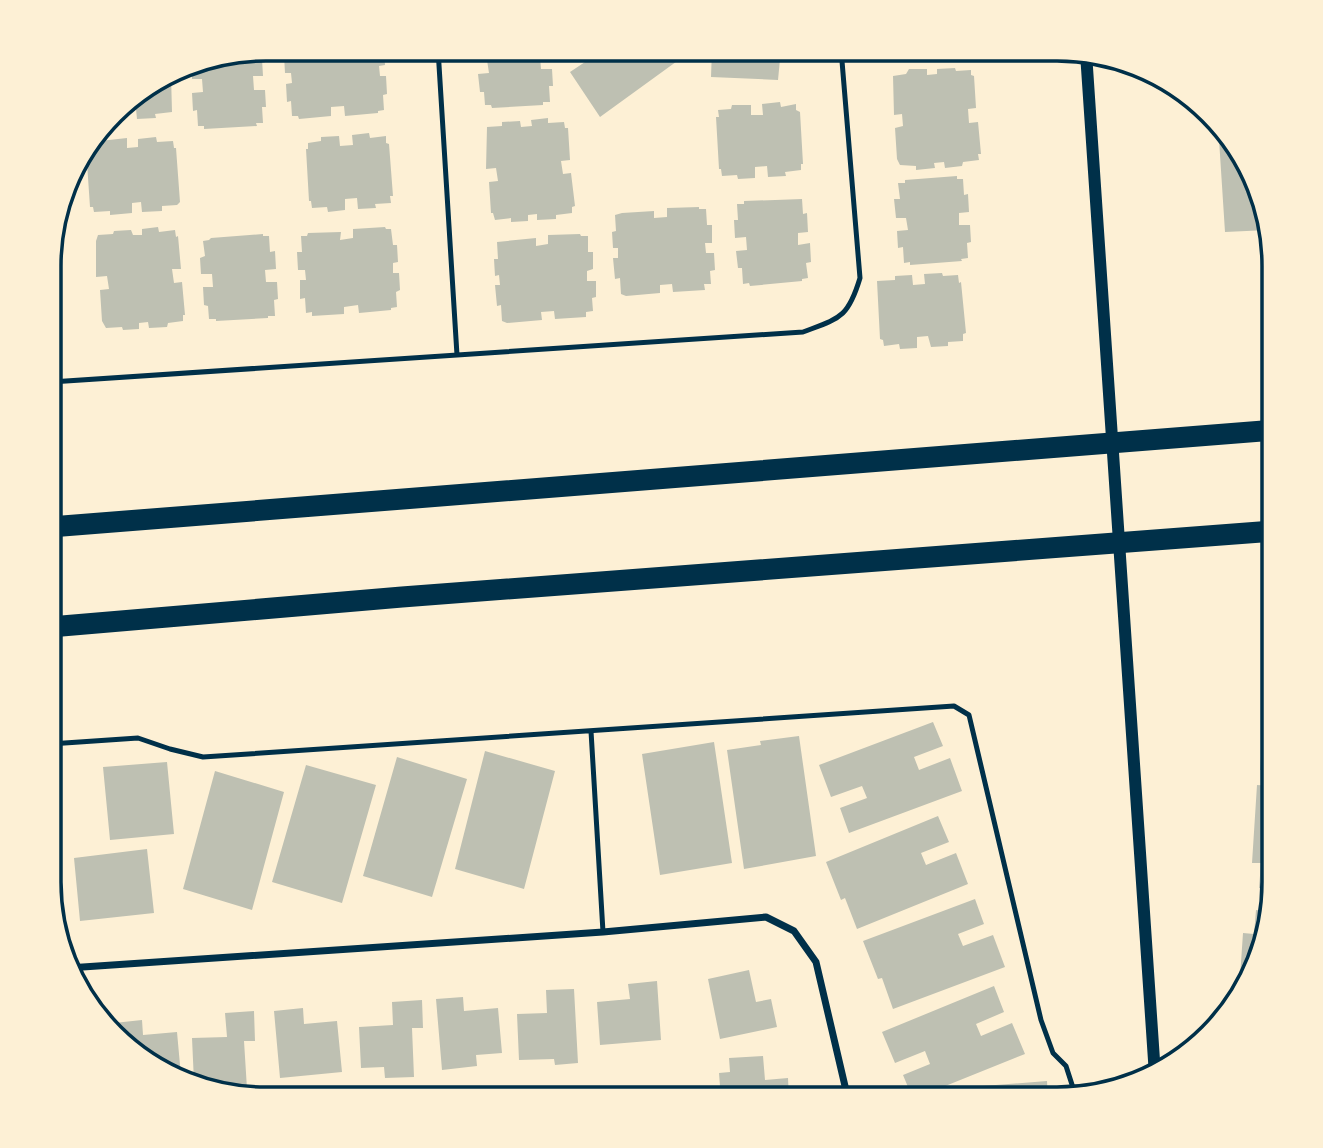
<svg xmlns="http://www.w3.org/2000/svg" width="1323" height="1148" font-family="'Fira Sans Condensed',sans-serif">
<rect width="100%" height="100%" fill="#fdf0d5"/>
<path fill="#bec0b2" d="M288,49h96l1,16 -6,1 1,10h6l1,18 -4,1 1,15 -6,1v2l-33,3 -1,-10 -13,1v9l-32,3 -1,-3h-6l-1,-15 -4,1 -1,-18 6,-1 -1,-10h-6l-1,-18 5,1z
M476,49h75v6l-11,1 1,13h11l1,17h-4l1,16h-7v3l-51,3 -1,-3h-6l-1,-13h-4l-2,-18 11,-1 -2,-13 -10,1z
M585,49h88l7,10 -80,58 -30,-45 21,-14z
M712,49h69l-3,31 -67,-3z
M896,49h40v4l-32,4 -1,-3h-6z
M949,49h33v3l-32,1z
M259,50v9h3l1,17h-10l1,14h11l1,17h-4l1,16h-7l1,3 -53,3v-3h-6l-1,-16 -4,1 -1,-18 11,-1 -1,-13h-10l-1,-15 5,-3z
M955,68l1,3 15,-1v5l3,1 2,32 -8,1 1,14 9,-1 3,32h-3l1,6 -16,2 -1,4 -17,2 -1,-6 -10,1 1,5 -19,2v-4l-16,-1 -3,-6 -2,-31 8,-2 -1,-12 -8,1 -1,-39 13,-2 3,-5h18v6l10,-1v-5z
M171,75l1,37 -17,2 1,4 -19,1 -1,-10 -12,1 1,10 -17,1 15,-18z
M780,102l1,5 15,-3v6l4,2 3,52h-2v6l-16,2 1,4 -18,1 -1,-11 -12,1v11l-17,1 -1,-4 -15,1 -1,-7h-2l-3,-52h3l-1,-7 13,-1 1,-4h19v10h12l-1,-11z
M548,118v5l16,-1 1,6h3l2,32 -9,1 2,13 8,-1 4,33 -3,1v6l-16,2v4l-19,1v-6l-9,1v6l-17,1v-4l-16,2 -2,-7h-2l-2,-31 9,-1 -2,-13 -10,1 1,-42 15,-1v-4l18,-1 1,6 11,-1 -1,-6z
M1218,124l34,47 16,59 -43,2z
M369,133l1,5 16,-2v7l3,1 4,52h-3l1,7 -16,1 1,4 -18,1 -1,-11 -12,1v11l-17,2 -1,-5 -15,1 -1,-7h-2l-3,-52h2v-6l13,-2v-4l18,-1 1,10 13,-1 -1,-10z
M156,137l1,5 16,-1 1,7h2l4,54 -3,3 -15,1v5l-20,1 -1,-10 -9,1v10l-22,2v-4l-16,1 -1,-5h-3l-4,-59 5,-6 36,-4v10l11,-1v-8z
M957,176v3h6l1,16 4,-1 1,18 -10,1v12h11l1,17 -4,1 1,15 -7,1 1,2 -52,4v-3l-6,1 -1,-16 -5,1 -1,-17 11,-1 -2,-12h-10l-2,-19h6l-2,-16h7v-3z
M802,199l1,15 4,-1 1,19 -10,1v12l12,-2 1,19 -5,1 2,15 -6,1v2l-52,5 -1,-3 -6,1 -1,-16h-4l-2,-17 11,-1 -1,-13 -11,1 -1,-18h4l-1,-16h7v-3z
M699,207v2h7l1,16h5v18h-7l1,10h8l1,17 -5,1 1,13h-7l1,6 -32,2 -1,-8 -12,1v8l-34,3 -5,-2 -1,-16 -5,1 -2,-21h5v-10h-5l-1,-16 4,-1 -1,-16 7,-2 32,-2v7l13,-1v-9z
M158,227l1,5 16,-2 1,7 2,-1 3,33h-9l2,14 8,-1 3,33h-2v6l-15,2 -1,4 -18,1 -1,-6 -9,1v6l-16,1 -1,-3 -16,1 -4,-7 -2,-31 9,-1 -2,-13 -11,1v-36l2,-6 15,-1 1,-3 17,-1 2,5h9v-6z
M385,227l1,2h5l2,16h4l1,17 -5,1v10h6l1,17 -4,2 1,15 -6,1v2l-32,3 -1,-8 -14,2v7l-32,2v-4l-6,1 -1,-15 -5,1v-19h6l-1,-10h-7l-1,-18h5l-1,-16h6l1,-3 33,-1 -1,8 13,-2v-9z
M263,234v2h6l1,16 5,-1 1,18 -11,1 1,12h11l1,17 -4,1 1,16h-7v2l-52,3v-2h-7l-1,-13 -4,-1 -1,-18h10l-1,-13h-11l-1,-16 5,-2 -2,-15 6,-1 2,-2z
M580,234l1,2h7v16h5v17l-6,2v10h9v16l-4,1 1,13 -7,1v5l-31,2 -1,-8 -13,1 1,8 -35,3 -5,-2 -1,-16 -4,1 -2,-21h5l-1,-10 -4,1 -1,-17h4l-1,-17 39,-4v8l12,-2v-9z
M942,273l1,3 15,-1 1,8 2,-1 5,51 -3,1v7l-15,1v4l-17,1 -3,-11 -11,1v11l-17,1 -1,-5 -15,2 -1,-6 -3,-1 -3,-58 18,-1v-4l17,-1 1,10 12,-1 -1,-10z
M1266,693h8v78l-14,-1z
M933,722l10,24 -29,11 5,13 31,-12 12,33 -113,42 -9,-25 27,-10 -5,-12 -31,11 -12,-32z
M799,736l17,120 -72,13 -17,-119 34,-5 -1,-4z
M714,742l18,121 -72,12 -18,-121z
M485,751l70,20 -31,118 -69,-20z
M397,757l70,22 -35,118 -69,-21z
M167,762l7,72 -64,6 -7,-73z
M306,765l70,20 -34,118 -70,-21z
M215,771l69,21 -32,118 -69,-21z
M1257,785l17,1 -1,103 -14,-1 2,-25h-9z
M938,816l11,26 -28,11 5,12 30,-12 12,31 -111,45 -12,-31 -4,2 -15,-38z
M147,849l7,64 -74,8 -6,-63z
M50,858h7l4,63 -6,1 -6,-26z
M975,899l9,25 -26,10 5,12 30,-11 12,32 -112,42 -11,-31 -4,1 -15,-38z
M1256,910l12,1 -11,54 -18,27 4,-59 11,1z
M749,970l7,32 15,-3 6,28 -57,12 -12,-60z
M657,981l4,59 -61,5 -3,-43 33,-3 -2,-15z
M994,986l10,26 -28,12 5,12 31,-13 13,31 -112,45 -10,-24 27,-11 -5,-13 -30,12 -13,-31z
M574,989l4,74 -23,2 -1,-6 -35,1 -2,-46 30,-1 -1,-23z
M463,997l1,14 34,-3 4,45 -26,2 1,11 -35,4 -6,-71z
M422,1000l1,28h-11l2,49 -29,1 -1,-11 -23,1 -2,-41 34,-2 -1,-23z
M303,1008l1,16 33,-3 5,51 -62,6 -6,-67z
M254,1011l1,30h-11l3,48 -24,1 -7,-1 -1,-8 -21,1 -2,-44 35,-1 -2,-24z
M142,1020l1,15 34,-3 4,44h-7l-59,-39 -1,-14z
M763,1056l2,24 23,-2 1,21h-68l-2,-26 11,-1 -1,-14z
M1047,1081l1,18h-77l-1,-12z"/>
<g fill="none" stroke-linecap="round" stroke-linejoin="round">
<path stroke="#003049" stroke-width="5" d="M438,49l19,306
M51,368l4,-5 -4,-104
M51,382l752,-50c37,-14 45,-14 57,-54l-19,-229
M591,731l12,201
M50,744l88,-6 32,11 33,8 751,-51 15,9 72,305 12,33 13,13 10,31"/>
<path stroke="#003049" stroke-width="7" d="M68,968l535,-36 163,-15 28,14 22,31 29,124 1,13"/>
<path stroke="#003049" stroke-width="12" d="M1086,53l69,1022"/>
<path stroke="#003049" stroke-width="21" d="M50,527l1224,-97
M50,627l352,-30 872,-66"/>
</g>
<path d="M0 0H1323V1148H0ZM266 61H1057A205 205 0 0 1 1262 266V882A205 205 0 0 1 1057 1087H266A205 205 0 0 1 61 882V266A205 205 0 0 1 266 61Z" fill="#fdf0d5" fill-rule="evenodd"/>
<path fill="none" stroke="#003049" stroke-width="3.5" d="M266 61H1057A205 205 0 0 1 1262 266V882A205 205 0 0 1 1057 1087H266A205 205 0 0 1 61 882V266A205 205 0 0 1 266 61Z"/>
</svg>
